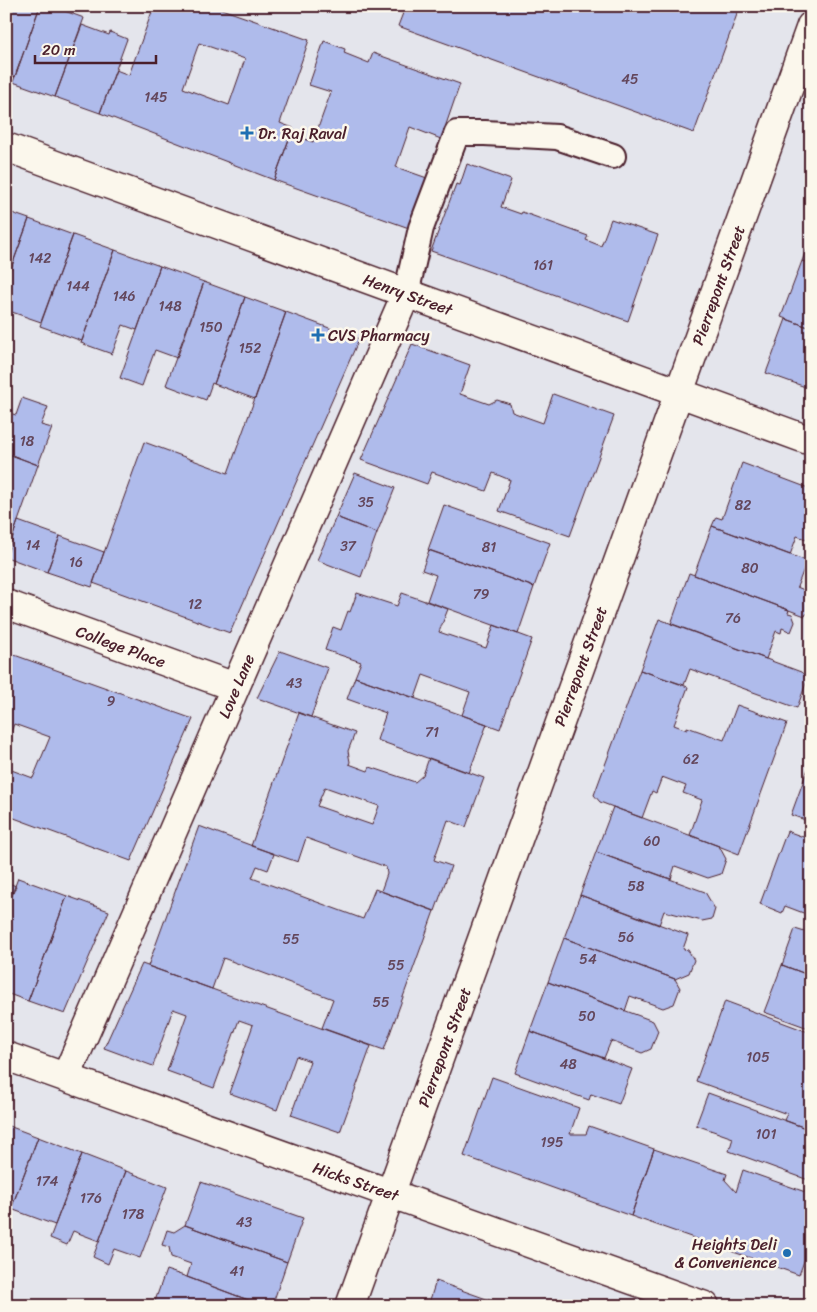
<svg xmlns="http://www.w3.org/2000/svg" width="817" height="1312" font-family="Sriracha,sans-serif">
<rect width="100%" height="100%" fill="#e4e5ec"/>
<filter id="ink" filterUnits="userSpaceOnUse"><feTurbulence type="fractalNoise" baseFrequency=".02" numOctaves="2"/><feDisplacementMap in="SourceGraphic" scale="10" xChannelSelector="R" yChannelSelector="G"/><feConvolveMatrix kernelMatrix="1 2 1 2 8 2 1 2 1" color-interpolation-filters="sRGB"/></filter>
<g filter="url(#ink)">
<path fill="#afbbeb" stroke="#4a1f2b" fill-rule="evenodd" d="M6,6h34l-25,71 -9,-3z
M40,6h11l33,12 -29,79 -42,-15z
M154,6h59l96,34 -29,83 13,5 -19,52 -174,-67 16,-43 13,5zM199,43l46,16 -16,46 -46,-17z
M391,6h349l-46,127 -296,-107 5,-13 -13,-5z
M82,25l27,10 1,-3 17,7 -27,74 -45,-16z
M324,41l21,8 -1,4 25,10 4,-10 87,31 -19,55 -31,-12 -14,40 31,11 -18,50 -135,-48 17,-46 22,8 18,-50 -22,-7z
M467,164l44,16 -10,27 20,7 1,-2 66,24 -2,4 15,6 10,-27 47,16 -30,86 -197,-70 25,-67 4,1z
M6,211l23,8 -23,63z
M29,219l44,16 -32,87 -35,-12v-28z
M73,235l42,15 -33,91 -42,-15z
M811,237v27l-9,-3z
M115,250l45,16 -23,64 -14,-5 -11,29 -31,-11z
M802,261l9,3v64l-30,-11z
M160,266l44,16 -27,76 -22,-8 -13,36 -22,-8z
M204,282l41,15 -31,87 -2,-1 -6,17 -40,-15z
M245,297l41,15 -31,87 -41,-15z
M286,312l73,27 -129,294 -137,-50 51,-141 84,31z
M786,319l25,9v61l-45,-16z
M412,344l58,21 -10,29 29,10 8,-4 13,4 2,8 31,11 10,-29 61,22 -44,120 -71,-25 11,-31 -17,-7 -7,18 -54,-19 -5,12 -66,-24z
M22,398l26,9 -7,18 11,3 -14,37 -32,-12v-41l10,3z
M6,453l32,12 -32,90z
M742,463l69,26v52l-14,-5 -7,19 -78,-29 4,-9 6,2z
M355,473l40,15 -18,45 -41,-16z
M444,505l106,38 -16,44 -106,-37z
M336,517l41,16 -16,44 -44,-17z
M18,521l42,15 -13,36 -41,-15z
M712,526l95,35 -10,26 14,6v20l-5,1 -1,2 -111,-41z
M60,536l44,16 -12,35 -45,-15z
M429,550l105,37 -16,47 -91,-33 9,-26 -14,-5z
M689,573l100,37 -1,3 4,1 3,8 -4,10 -9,-4 -1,5 -5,-2 -10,28 -95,-35z
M357,593l40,13 5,-13 46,16 -9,23 47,16 8,-23 38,14 -32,90 -38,-14 8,-23 -47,-17 -8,23 -60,-21 6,-15 -36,-12 8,-23 8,3 7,-19 2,1z
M659,619l142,53 7,6 -11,30 -107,-39 -6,16 -44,-15z
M280,651l48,17 -17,49 -54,-19z
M6,652l187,67 -62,142 -125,-46v-47l27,10 17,-41 -36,-13 -8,21z
M640,670l48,17 -14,38 13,5v-3l37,13 13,-35 50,18 -48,131 -49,-19 12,-35 -19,-7 3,-7 -24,-9 -6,16 -4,-2 -10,27 -42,-16 -6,-7z
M355,677l132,47 -18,49 -92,-33 9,-27 -39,-14z
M299,713l56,20 -7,18 2,11 -1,2 19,7 2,-4 45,15 8,-7 6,-17 55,20 -18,49 -18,-7 -14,40 17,6 -16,45 -54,-20 6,-17 -1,-7 -80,-29 -8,24 -47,-16zM325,787l54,19 -7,19 -55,-19z
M811,760v62l-20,-7z
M613,807l106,39 7,13 -5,15 -13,4 -33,-12 -4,13 -75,-27z
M199,826l75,28 -6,16 -11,-4 -5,12 111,41 12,-30 59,22 -50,139 -62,-22 11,-29 -110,-41 -11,31 -64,-23z
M787,831l22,8 -1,4 3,1v77l-6,-3 1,-4 -21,-8 -3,7 -22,-9z
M596,852l109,40 10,17 -3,10 -10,2 -38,-10 -5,14 -79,-30z
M18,878l49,18 -39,105 -22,-8v-83z
M6,882l10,4 -10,24z
M580,895l108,40 -5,14 5,1 6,10 -5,13 -14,6 -111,-41z
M67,896l42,15 -44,103 -37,-13z
M795,929l16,5v42l-29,-11z
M564,938l111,41 5,9 -6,16 -11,4 -33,-12 -5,15 -77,-29z
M142,964l229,82 -31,86 -49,-17 19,-54 -14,-5 -19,54 -48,-17 24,-68 -14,-5 -25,68 -47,-17 20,-57 -14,-5 -20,57 -49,-18z
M782,965l29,11v53l-47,-17z
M548,982l105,39 5,10 -7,18 -9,4 -31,-12 -7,17 -74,-27z
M725,1001l86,32v97l-27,-10 3,-6 -91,-33z
M530,1031l102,38 -13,35 -28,-10 -2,6 -74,-27z
M492,1077l87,31 -9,26h16l3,-8 65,23 -23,67 -167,-60z
M708,1093l103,37v51l-82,-30 4,-13 -37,-13z
M6,1125l32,12 -32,85z
M38,1137l44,17 -27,71 -44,-16z
M654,1149l73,25 -2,6 11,12 7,-22 68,24v48l-12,33 -168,-59z
M82,1154l44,17 -27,70 -26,-10 -6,14 -17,-7z
M126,1171l41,16 -27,71 -26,-9 -6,15 -15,-7z
M201,1182l102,36 -16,44 -102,-37z
M185,1225l102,37 -15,44h-8l-77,-29 4,-13 -20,-7 -2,-10 -7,-2 5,-15 7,2z
M166,1270l21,7 77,29h-96l-13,-5z
M436,1281l70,25h-78z"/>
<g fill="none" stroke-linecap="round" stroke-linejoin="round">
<defs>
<path id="lane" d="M406,294l15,-66 36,-95h28l72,4 56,19"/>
<path id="street" d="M6,147l805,294
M6,604l229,83
M6,1056l699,250
M66,1077l340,-783
M350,1306l461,-1280"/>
</defs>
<use href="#lane" stroke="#4a1f2b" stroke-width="28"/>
<use href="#street" stroke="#4a1f2b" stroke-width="31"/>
<use href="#lane" stroke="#fbf7ec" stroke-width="24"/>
<use href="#street" stroke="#fbf7ec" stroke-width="28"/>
</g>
</g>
<g fill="#1f6fb2" stroke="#fbf7ec" stroke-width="2">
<path d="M244.5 125.5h5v5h5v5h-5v5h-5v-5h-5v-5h5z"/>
<path d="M315.5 327.5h5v5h5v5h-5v5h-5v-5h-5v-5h5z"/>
<circle cx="787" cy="1253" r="5"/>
</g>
<g text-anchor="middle" stroke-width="5" stroke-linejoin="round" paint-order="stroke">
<g font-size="14" fill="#63465b">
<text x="630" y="84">45</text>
<text x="156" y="102">145</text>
<text x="40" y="263">142</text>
<text x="543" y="270">161</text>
<text x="78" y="291">144</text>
<text x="124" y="301">146</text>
<text x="170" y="311">148</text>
<text x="211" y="332">150</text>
<text x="250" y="353">152</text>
<text x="27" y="446">18</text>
<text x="366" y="507">35</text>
<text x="743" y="510">82</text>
<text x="33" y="550">14</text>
<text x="348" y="551">37</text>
<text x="489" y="552">81</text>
<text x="76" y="567">16</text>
<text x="750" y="573">80</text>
<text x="481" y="599">79</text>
<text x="195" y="609">12</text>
<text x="733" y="623">76</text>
<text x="294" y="688">43</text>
<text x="111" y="706">9</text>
<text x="432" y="737">71</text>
<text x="691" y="764">62</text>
<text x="652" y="846">60</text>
<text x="636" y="891">58</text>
<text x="626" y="942">56</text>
<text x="291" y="944">55</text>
<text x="588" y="964">54</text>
<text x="396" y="970">55</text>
<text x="381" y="1007">55</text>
<text x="587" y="1021">50</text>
<text x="758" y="1062">105</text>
<text x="568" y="1069">48</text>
<text x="766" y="1139">101</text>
<text x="552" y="1147">195</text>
<text x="47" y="1186">174</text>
<text x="91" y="1203">176</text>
<text x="133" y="1219">178</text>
<text x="244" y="1227">43</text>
<text x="237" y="1276">41</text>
</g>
<g font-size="16" fill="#4a1f2b" stroke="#fbf7ec" text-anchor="start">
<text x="258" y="139">Dr. Raj Raval</text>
<text x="328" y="341">CVS Pharmacy</text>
<text x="777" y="1250" text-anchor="end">Heights Deli<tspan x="777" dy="18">&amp; Convenience</tspan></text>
</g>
<g font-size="16" fill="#4a1f2b" stroke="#fbf7ec">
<text transform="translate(718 285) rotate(-70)" y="6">Pierrepont Street</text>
<text transform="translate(408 294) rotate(20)" y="6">Henry Street</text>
<text transform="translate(121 646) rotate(20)" y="6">College Place</text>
<text transform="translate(580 666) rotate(-70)" y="6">Pierrepont Street</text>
<text transform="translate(236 686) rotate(-67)" y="6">Love Lane</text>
<text transform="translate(444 1047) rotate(-70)" y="6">Pierrepont Street</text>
<text transform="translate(356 1181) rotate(19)" y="6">Hicks Street</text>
</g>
</g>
<rect width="817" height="1312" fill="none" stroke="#fbf7ec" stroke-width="25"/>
<rect x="12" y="12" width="792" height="1287" fill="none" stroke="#4a1f2b" stroke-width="2" filter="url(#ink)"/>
<path d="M35 55v8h121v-8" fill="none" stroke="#4a1f2b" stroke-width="2.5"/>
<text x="42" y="55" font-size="15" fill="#4a1f2b" stroke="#fbf7ec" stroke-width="4" paint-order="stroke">20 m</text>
</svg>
